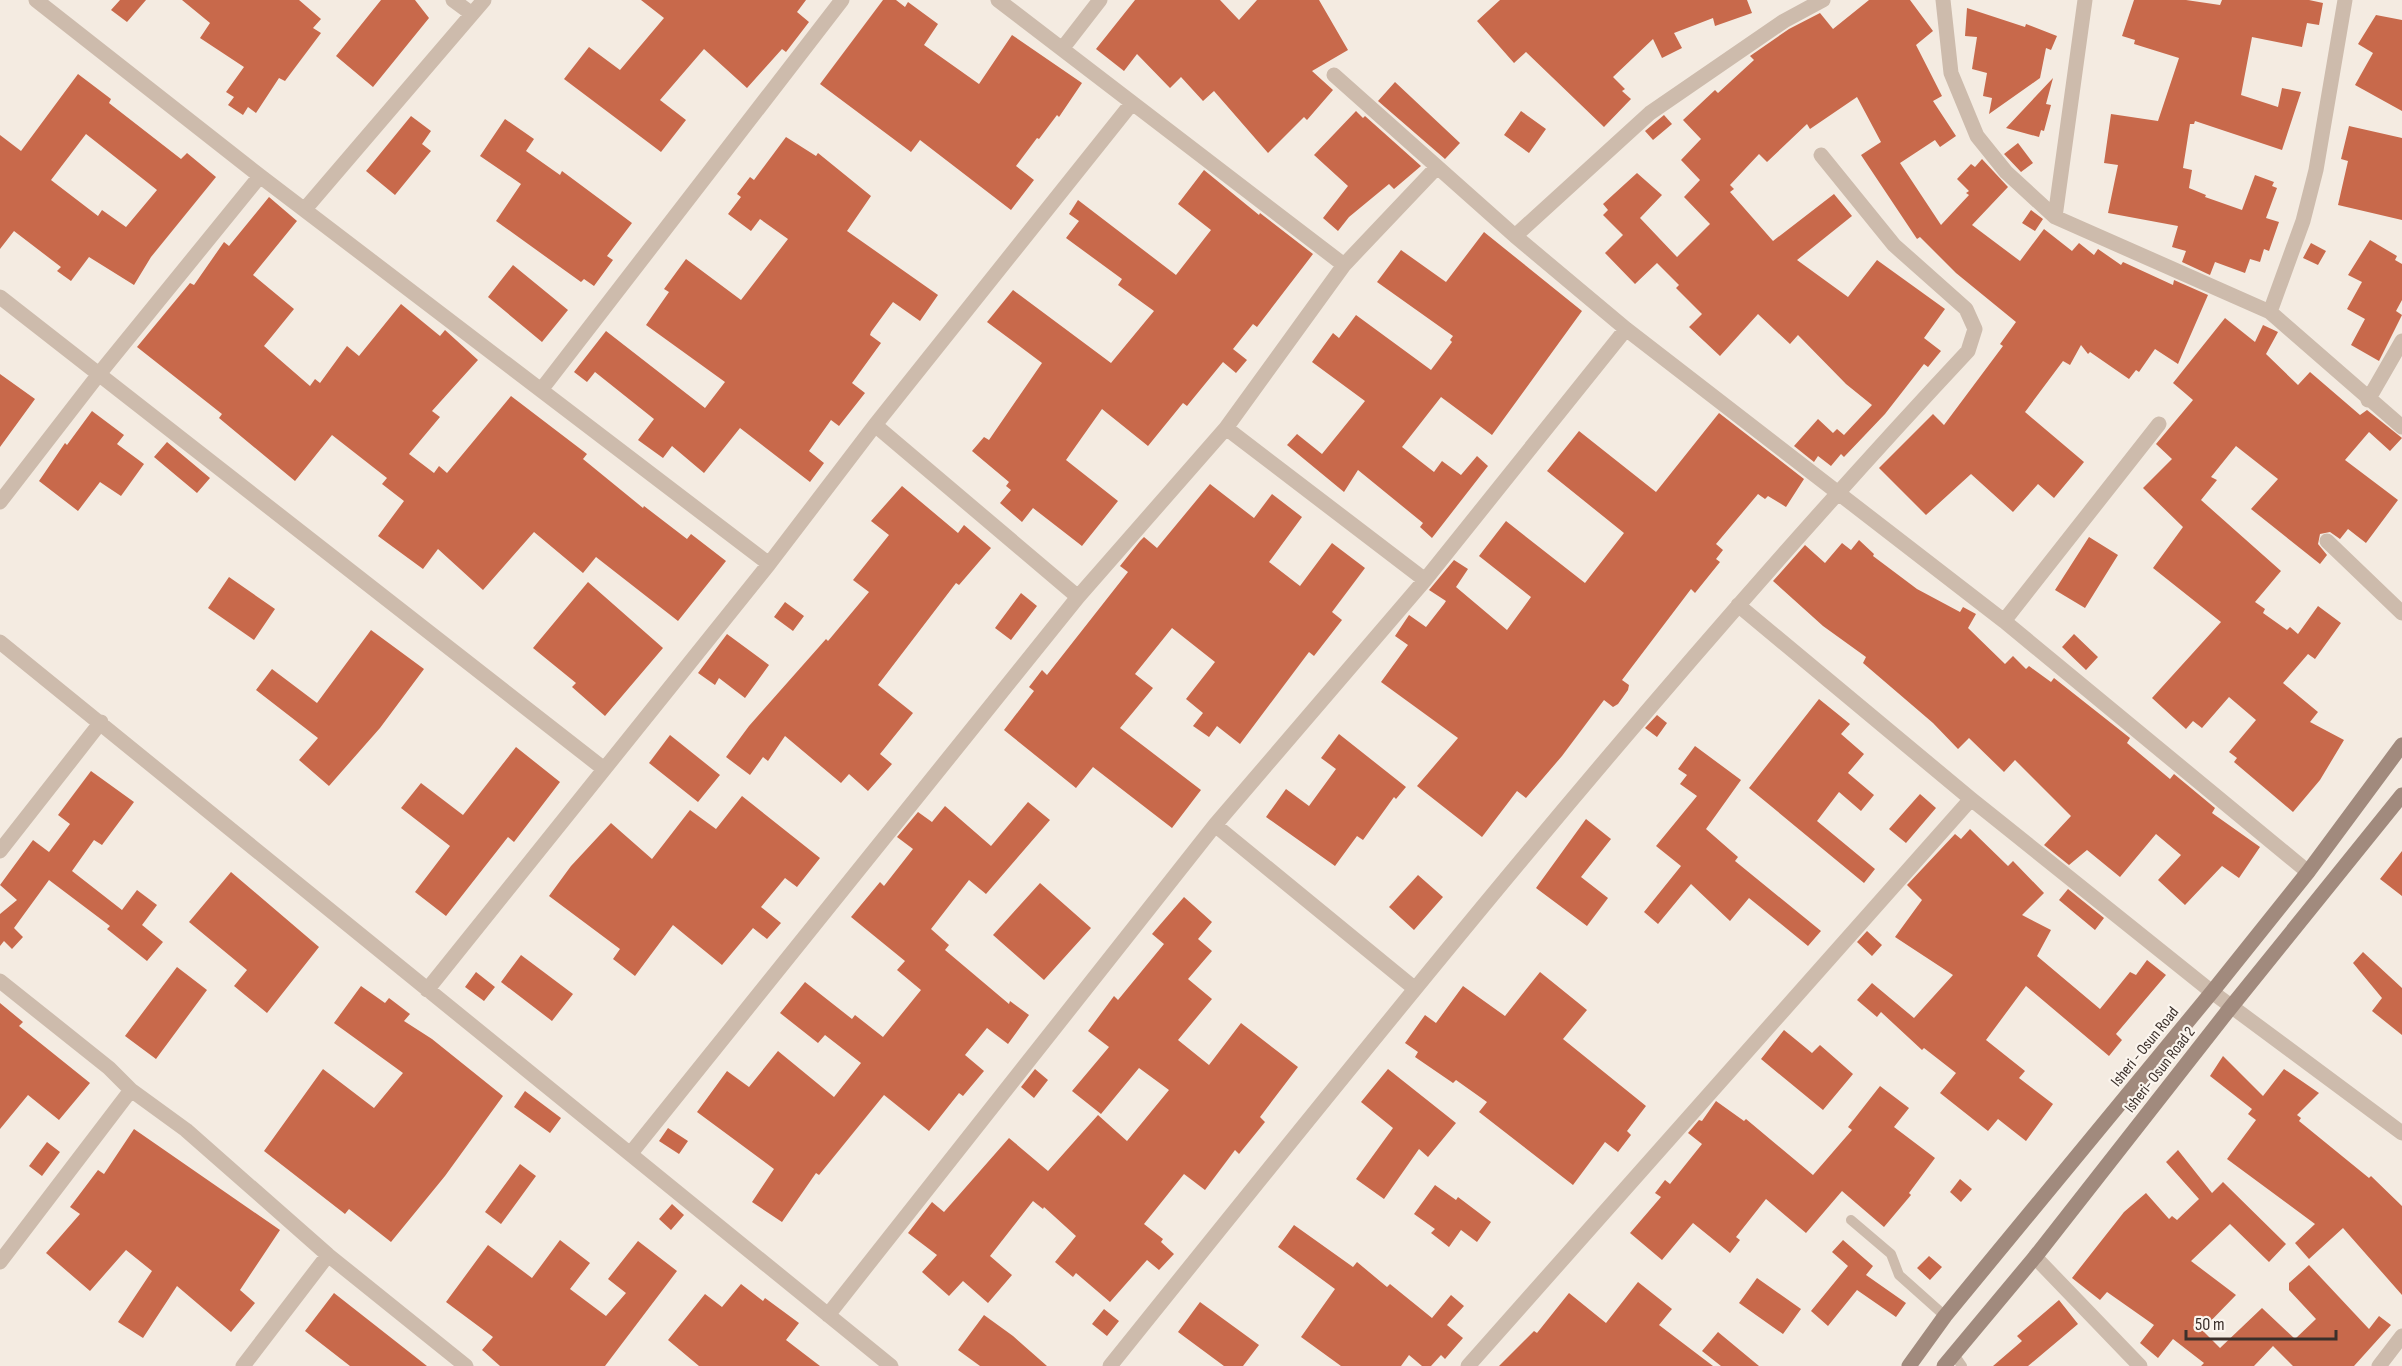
<svg xmlns="http://www.w3.org/2000/svg" width="2402" height="1366" font-family="'Sofia Sans Condensed',sans-serif">
<rect width="100%" height="100%" fill="#f4ebe1"/>
<path fill="#c8694b" fill-rule="evenodd" d="M120,0h26l-19,22 -16,-12z
M182,0h117l22,19 -8,9 8,5 -36,48 -6,-3 -23,35 -8,-6 -5,8 -15,-10 6,-8 -8,-5 18,-25 -44,-29 10,-15z
M381,0h34l14,18 -56,69 -37,-31z
M641,0h165l-9,12 12,10 -23,30 -4,-3 -35,39 -43,-39 -44,51 26,20 -25,32 -97,-73 25,-32 31,23 44,-52z
M883,0h13l9,7 3,-5 30,22 -14,21 55,39 33,-49 70,48 -23,34 -2,-2 -18,24 -2,-1 -21,28 18,14 -23,30 -91,-70 -9,12 -91,-68z
M1135,0h85l19,20 18,-20h62l29,50 -36,21 21,19 -26,30 -3,-3 -36,36 -54,-62 -11,10 -22,-24 -11,11 -33,-34 -13,17 -28,-22z
M1500,0h247l5,13 -37,13 -2,-8 -39,15 8,15 -20,10 -9,-19 -40,38 12,12 -3,2 9,8 -27,28 -78,-75 -12,11 -37,-42z
M1869,0h41l23,31 -17,14 26,51 -9,5 23,35 -16,11 -5,-7 -35,23 41,62 28,-30 -3,-2 3,-2 -12,-12 14,-15 4,3 7,-8 26,28 -36,38 48,36 24,-32 28,22 7,-8 15,12 4,-6 23,16 2,-3 50,23 1,-5 34,15 -30,69 -23,-15 -16,23 -3,-2 -7,9 -39,-27 -2,2 -7,-9 -11,20 -7,-4 -38,51 59,50 -30,36 -16,-14 -25,28 -42,-38 -45,41 -47,-47 54,-54 11,11 59,-79 -3,-2 16,-22 -60,-49 -36,-36 -3,2 -56,-84 20,-13 -24,-45 -47,32 -3,-5 -40,38 -8,-8 -29,31 4,4 -4,3 43,49 61,-47 18,22 -55,44 51,37 29,-37 68,49 -21,29 17,13 -13,16 -4,-3 -39,50 -41,43 -3,-3 -10,12 -13,-10 -4,6 -20,-16 24,-27 15,14 4,-4 7,6 28,-30 -26,-21 -48,-49 -8,9 -32,-30 -38,42 -31,-29 13,-13 -26,-26 3,-3 -22,-22 -22,21 -30,-31 18,-18 -20,-20 5,-5 -5,-6 34,-31 25,22 -22,23 37,39 33,-33 -26,-27 16,-17 -19,-20 20,-21 -18,-19 32,-30 3,3 36,-33 -4,-4 39,-27 31,-16 13,16z
M2134,0h52l34,5 2,-5h87l14,3 -4,22 -12,-2 -5,24 -50,-10 -11,58 37,12 4,-19 19,4 -19,58 -87,-29 -1,3h-4l-7,44 9,2 -3,18 17,7 -1,2 37,13 13,-35 19,7 -2,4 5,2 -11,30 13,4 -10,29 -5,-2 -4,13 -10,-3 -5,14 -30,-11 -5,13 -28,-13 4,-11 -14,-4 6,-21 -70,-13 10,-48 -14,-2 7,-49 47,7 21,-63 -45,-14 1,-4 -13,-4z
M1967,8l58,19 1,-3 31,12 -6,14 -5,-2 -6,30 -51,36 3,-16 -9,-2 4,-23 -15,-4 5,-32 -12,-1z
M2376,15l26,5v91l-47,-26 18,-32 -15,-9z
M78,74l33,25 -2,4 72,56 6,-6 29,24 -65,80 -17,28 -45,-28 -18,24 -14,-10 4,-4 -47,-36 -14,18v-114l21,16zM86,134l71,56 -31,37 -24,-17 -4,6 -47,-36z
M2053,78l-7,26 5,1 -7,26 -3,-1 -2,7 -33,-9z
M1395,82l65,61 -15,16 -67,-58z
M1356,111l7,7 2,-2 56,50 -27,23 -5,-5 -40,33 -11,14 -15,-13 25,-32 -34,-31z
M1521,111l25,18 -17,24 -25,-18z
M1664,115l8,9 -19,16 -8,-9z
M411,116l20,15 -9,13 9,7 -36,44 -29,-24z
M505,119l29,20 -8,12 34,24 2,-4 70,52 -25,33 6,4 -19,26 -10,-7 -3,3 -85,-61 25,-37 -41,-28z
M2349,126l53,12v82l-64,-15 10,-44 -7,-2z
M786,137l30,19 2,-3 53,43 -24,35 91,64 -18,26 -27,-19 -22,30 -1,3 11,8 -29,40 13,10 -26,33 -8,-6 -22,31 15,12 -14,19 -70,-54 -36,45 -32,-27 -9,12 -25,-18 16,-21 -59,-47 -8,10 -13,-10 32,-41 99,77 20,-26 -79,-57 23,-33 -5,-3 22,-30 55,41 47,-61 -28,-20 -9,12 -23,-17 13,-17 -4,-3 13,-17 4,3z
M2018,143l15,20 -12,9 -17,-18z
M1204,170l55,45 1,-2 53,41 -56,73 -4,-3 -20,25 14,11 -11,13 -13,-11 -36,44 -4,-3 -35,43 -46,-37 -36,51 52,41 -36,45 -49,-38 -11,14 -22,-19 11,-13 -5,-4 3,-4 -37,-31 12,-14 5,3 53,-77 -55,-41 26,-32 98,73 43,-52 -36,-26 4,-6 -56,-41 13,-17 -10,-7 9,-14 98,75 35,-45 -33,-26z
M269,197l28,24 -44,54 41,34 -30,37 46,40 5,-7 5,4 27,-37 12,10 42,-52 39,32 5,-6 33,30 -46,51 8,6 -31,37 25,19 5,-7 8,7 64,-77 76,58 -4,5 60,49 1,-2 43,33 4,-5 35,27 -48,60 -82,-64 -13,16 -49,-41 -51,58 -45,-41 -15,20 -45,-33 26,-35 -22,-17 5,-6 -55,-43 -37,46 -76,-63 3,-4 -85,-67 53,-64 4,2 30,-43 5,4z
M2031,210l12,9 -8,12 -13,-8z
M1484,232l98,79 -90,124 -51,-38 -39,50 32,25 8,-11 19,14 16,-19 11,10 -56,72 -12,-11 3,-4 -65,-53 -14,22 -57,-47 10,-11 25,20 43,-53 -53,-39 21,-29 6,5 17,-23 75,55 21,-28 -2,-2 3,-4 -76,-54 24,-32 45,32z
M2370,240l27,16 -2,4 7,4v36l-6,11 6,4 -23,46 -28,-16 14,-26 -18,-10 15,-27 -14,-7z
M2311,243l15,8 -8,14 -15,-7z
M513,265l55,45 -26,32 -54,-45z
M2225,318l30,24 8,-17 15,7 -12,22 32,31 12,-13 50,43 7,-5 35,28 -12,13 -21,-19 -24,28 53,40 -32,43 -18,-14 -8,10 -10,-7 -10,2 -2,10 9,11 -7,9 -69,-55 27,-30 -42,-33 -25,31 6,3 -16,20 80,71 -26,31 10,7 -2,4 24,17 3,-3 8,7 20,-28 23,17 -26,36 -7,-5 -25,29 35,29 -8,10 34,18 -24,40 -27,32 -59,-50 3,-4 -8,-6 27,-32 -27,-23 -27,31 -9,-7 -7,8 -34,-31 69,-76 -68,-54 30,-41 -40,-39 29,-29 -16,-15 37,-44 -20,-17z
M0,374l35,25 -35,48z
M92,411l32,24 -7,9 27,20 -23,32 -21,-14 -22,29 -39,-30 26,-38 2,2z
M1719,413l85,66 -18,28 -18,-11 -3,3 -7,-5 -42,50 7,6 -7,9 4,3 -25,31 -4,-4 -69,91 7,5 -1,5 -10,14 -5,3 -9,-7 -42,56 -36,42 -9,-7 -35,46 -65,-51 41,-48 -77,-56 27,-37 -13,-9 14,-21 17,12 18,-23 2,-3 -17,-11 25,-30 14,9 -12,18 51,43 24,-33 -52,-41 27,-35 79,62 39,-50 -77,-62 32,-40 77,61z
M167,442l43,36 -13,15 -43,-36z
M1210,484l44,34 18,-24 30,23 -33,45 31,24 32,-43 33,25 -33,44 10,8 -28,36 -5,-4 -69,92 -23,-18 -8,11 -16,-11 10,-13 -17,-14 29,-37 -43,-34 -37,46 18,14 -33,40 81,62 -29,38 -79,-61 -17,21 -72,-58 30,-39 -5,-4 13,-17 5,5 81,-103 -8,-6 20,-25 4,-4 13,11z
M902,486l56,47 6,-8 27,23 -32,37 -3,-2 -78,102 35,28 -33,41 12,10 -24,27 -19,-17 -8,9 -56,-47 -17,25 -5,-4 -13,18 -24,-18 23,-31 77,-87 2,2 41,-49 -16,-12 36,-45 -18,-14z
M2089,537l29,18 -33,53 -30,-18z
M1859,540l15,14 -1,2 44,33 43,23 3,-5 13,7 -8,14 37,36 8,-8 13,13 3,-3 22,16 3,-4 76,60 -3,5 43,36 4,-5 41,34 -3,5 48,34 -21,31 -17,-12 -37,39 -27,-25 23,-25 -25,-21 -36,43 -33,-27 -18,15 -25,-20 27,-29 -56,-56 -11,12 -35,-34 -11,11 -25,-26 -70,-60 3,-6 -43,-31 -50,-45 32,-36 20,18 17,-20 9,7z
M229,577l46,32 -21,31 -46,-32z
M588,582l75,66 -58,68 -33,-29 4,-4 -43,-35z
M1021,593l16,13 -26,34 -16,-12z
M785,602l19,14 -11,15 -19,-14z
M371,630l53,39 -44,59 -51,58 -30,-26 19,-22 -62,-48 16,-21 45,34z
M727,634l42,31 -24,33 -26,-20 -4,7 -17,-12z
M2074,634l24,23 -12,13 -24,-23z
M1819,699l31,25 -9,10 23,20 -16,19 26,22 -13,16 -22,-19 -22,29 58,48 -11,14 -115,-95z
M1657,715l10,8 -10,14 -12,-9z
M1339,734l67,53 -10,12 -2,-2 -31,43 -6,-4 -22,30 -69,-49 20,-28 23,17 27,-37 -15,-11z
M670,735l50,40 -22,27 -49,-39z
M1695,746l46,34 -35,49 32,28 -3,4 86,70 -13,15 -59,-48 -19,23 -39,-37 -33,40 -14,-12 37,-46 -25,-20 41,-50 -17,-12 7,-9 -9,-6z
M516,747l44,35 -46,60 -6,-5 -62,79 -31,-24 35,-46 -49,-38 20,-25 42,32z
M91,771l43,31 -32,43 -8,-5 -22,31 50,39 15,-20 20,15 -15,20 21,17 -16,19 -40,-32 3,-3 -61,-46 -35,48 9,9 -11,12 -8,-8 -4,5v-32l17,-14 -17,-15 33,-45 16,12 21,-28 -12,-9z
M1920,794l16,14 -30,35 -17,-14z
M742,796l78,62 -23,29 -12,-9 -24,29 20,16 -14,16 -14,-11 -31,37 -49,-40 -38,51 -22,-17 7,-10 -71,-53 22,-30 40,-43 41,36 38,-49 26,19z
M1028,802l22,18 -64,74 -17,-14 -38,49 18,16 -4,5 64,54 1,-3 19,14 -21,29 -21,-16 -22,27 19,16 -21,25 -4,-3 -30,38 -45,-36 -65,80 -3,-2 -34,49 -30,-20 22,-33 -77,-57 30,-41 22,16 29,-36 56,46 27,-34 -36,-28 -7,8 -38,-30 25,-31 47,37 3,-4 28,22 38,-47 -24,-20 8,-9 -54,-44 29,-35 4,4 29,-37 -16,-12 21,-25 14,10 13,-16 46,40z
M1586,819l25,20 -30,38 27,21 -21,28 -51,-38z
M1970,829l38,37 5,-5 31,32 -22,22 29,15 -14,26 63,53 30,-37 6,3 11,-15 19,15 -50,59 6,6 -13,16 -83,-70 -40,54 39,31 -6,7 34,26 -27,37 -28,-22 -10,12 -48,-38 16,-20 -32,-25 -2,2 -41,-38 -4,5 -20,-17 15,-17 42,35 39,-43 -58,-38 27,-37 -15,-15 48,-51 6,5z
M2402,851v45l-22,-17z
M231,872l88,75 -52,66 -33,-27 13,-16 -58,-48z
M1418,875l25,22 -29,33 -25,-23z
M1040,883l51,45 -47,52 -51,-45z
M2068,889l36,29 -9,12 -36,-30z
M1184,897l28,25 -14,17 14,12 -24,28 24,20 -34,41 31,25 32,-42 57,44 -38,50 5,5 -26,32 -4,-4 -30,40 -21,-16 -40,50 19,15 -2,3 13,12 -15,16 -12,-10 -37,42 -34,-29 -3,4 -18,-15 21,-26 -32,-29 -1,2 -10,-8 -43,55 22,19 -24,28 -25,-22 -14,15 -27,-24 15,-17 -29,-22 24,-31 12,10 65,-74 39,33 50,-56 29,26 42,-51 -30,-22 -38,46 -29,-23 37,-44 -21,-16 26,-35 4,4 46,-56 -12,-10z
M1867,931l15,14 -10,11 -15,-14z
M2363,952l39,36v47l-30,-24 10,-13 -29,-35z
M521,955l52,39 -21,27 -51,-39z
M177,967l30,23 -51,69 -31,-23z
M476,972l19,15 -11,14 -19,-14z
M1540,972l47,38 -24,29 83,67 -19,25 4,4 -13,17 -13,-10 -32,43 -94,-73 8,-10 -31,-22 -3,3 -38,-26 3,-5 -13,-9 20,-28 11,8 27,-37 42,30z
M361,986l24,17 4,-5 21,16 -6,7 28,18 71,57 -58,80 -54,66 -42,-33 -4,5 -81,-63 59,-82 51,39 29,-35 -69,-50z
M0,1003l23,19 -4,4 71,57 -31,37 -31,-25 -28,34z
M1784,1030l28,23 8,-8 33,29 -30,36 -62,-51z
M2223,1056l40,40 21,-27 35,24 -22,22 4,3 -2,3 70,57 2,-2 31,30v89l-59,-67 -34,31 -14,-16 20,-19 -88,-65 29,-39 -8,-6 4,-5 -42,-33z
M1035,1069l13,11 -14,18 -13,-11z
M1388,1069l68,54 -28,34 -9,-8 -35,50 -28,-20 37,-51 -32,-26z
M1880,1086l29,22 -15,19 41,31 -26,35 2,2 -27,32 -42,-36 -36,42 -40,-34 -30,38 4,3 -10,13 -37,-30 -31,37 -32,-27 31,-36 -6,-4 10,-13 5,4 32,-40 -14,-11 11,-13 3,1 14,-20 28,20 2,-2 67,56 39,-45 -4,-3z
M525,1091l36,27 -11,15 -36,-26z
M668,1128l20,13 -9,13 -20,-13z
M134,1129l146,101 -40,60 15,13 -24,29 -54,-46 -34,52 -25,-16 34,-51 -26,-21 -36,41 -44,-38 34,-39 -10,-7 28,-37 6,4z
M47,1142l13,10 -18,24 -13,-10z
M2178,1150l34,43 11,-11 63,62 -17,18 -39,-38 -39,37 45,34 -34,35 18,18 42,-40 33,31 21,-20 -27,-29v-7l20,-18 60,64 10,-13 12,9 -37,41h-61l-20,-20 -19,20h-53l3,-3 -31,-24 -15,19 -18,-15 14,-18 -47,-33 -7,8 -28,-22 52,-66 22,-19 23,26 3,-3 5,4 22,-21 -33,-37z
M520,1164l16,12 -35,48 -16,-12z
M1960,1179l12,10 -11,13 -11,-10z
M1435,1185l21,15 2,-3 33,25 -14,20 -16,-12 -12,17 -18,-14 4,-4 -21,-15z
M672,1204l12,11 -13,15 -12,-11z
M1294,1225l59,42 4,-5 30,25 3,-3 42,34 19,-23 13,11 -17,19 16,13 -18,21 -4,-4 -10,11h-9l-13,-11 -8,11h-60l-40,-29 34,-48 -57,-42z
M560,1240l30,23 -20,26 36,27 20,-23 -18,-14 30,-38 39,30 -72,95h-105l-18,-16 11,-13 -47,-35 42,-57 44,33z
M1843,1240l30,26 -7,9 40,28 -10,14 -39,-27 -29,36 -17,-15 37,-45 -16,-14z
M1929,1256l13,11 -12,13 -13,-12z
M1757,1278l44,31 -18,25 -44,-31z
M1638,1282l34,27 -13,16 54,41h-214l35,-35 3,2 32,-40 37,30z
M741,1284l22,17 2,-3 34,25 -13,17 34,26h-121l-31,-26 37,-46 17,13z
M334,1293l93,73h-77l-45,-35z
M2059,1300l19,24 -50,42h-35l29,-25 -5,-5z
M1200,1302l59,43 -16,21h-19l-46,-34z
M1104,1309l15,12 -12,15 -15,-12z
M984,1315l29,21 34,30h-67l-22,-16z
M1718,1332l41,34h-38l-19,-15z"/>
<g fill="none" stroke-linecap="round" stroke-linejoin="round">
<path stroke="#cdbbac" stroke-width="10" d="M1851,1220l40,34 8,21 46,41
M1953,1353l9,13"/>
<path stroke="#cdbbac" stroke-width="15" d="M36,0l224,176 509,388
M453,0l19,14
M998,0l346,265
M1943,0l8,73 26,63 29,36 49,45 215,95 132,115
M1062,49l38,-49
M1334,75l181,161 111,93 378,292 304,251
M305,209l179,-209
M2055,217l30,-217
M1515,236l135,-123 134,-92 39,-21
M0,297l604,472
M2270,312l33,-91 13,-51 29,-170
M541,390l301,-390
M2368,400l34,-59
M875,425l203,172
M1226,428l199,152
M0,502l99,-128 161,-198
M2327,541l75,72
M1738,605l233,194 241,193 190,141
M2004,621l155,-197
M0,642l891,724
M1215,825l199,163
M0,851l101,-129
M0,981l109,87 22,22 55,40 142,125 138,111
M427,990l342,-426 106,-139 257,-322
M631,1153l447,-556 148,-169 118,-163 93,-98
M2035,1257l105,109
M0,1262l131,-172
M828,1315l387,-490 210,-245 201,-251
M243,1366l85,-111
M1110,1366c277,-345 555,-691 858,-1015l7,-22 -9,-20 -72,-64 -73,-90
M1468,1366l503,-567
M2379,1366l23,-30"/>
<path stroke="#a18a7d" stroke-width="15" d="M1909,1366l36,-50 267,-324 96,-120 94,-127
M1944,1366l91,-109 196,-250 171,-212"/>
</g>
<g text-anchor="middle" stroke-width="4.5" stroke-linejoin="round" paint-order="stroke">
<g font-size="16" fill="#3b302b" stroke="#fbf5ee">
<text transform="translate(2144 1046) rotate(-51)" y="6">Isheri - Osun Road</text>
<text transform="translate(2159 1069) rotate(-52)" y="6">Isheri- Osun Road 2</text>
</g>
</g>
<path d="M2186 1330v9h150v-9" fill="none" stroke="#3b302b" stroke-width="3"/>
<text x="2195" y="1330" font-size="18" fill="#3b302b" stroke="#fbf5ee" stroke-width="4.5" paint-order="stroke">50 m</text>
</svg>
